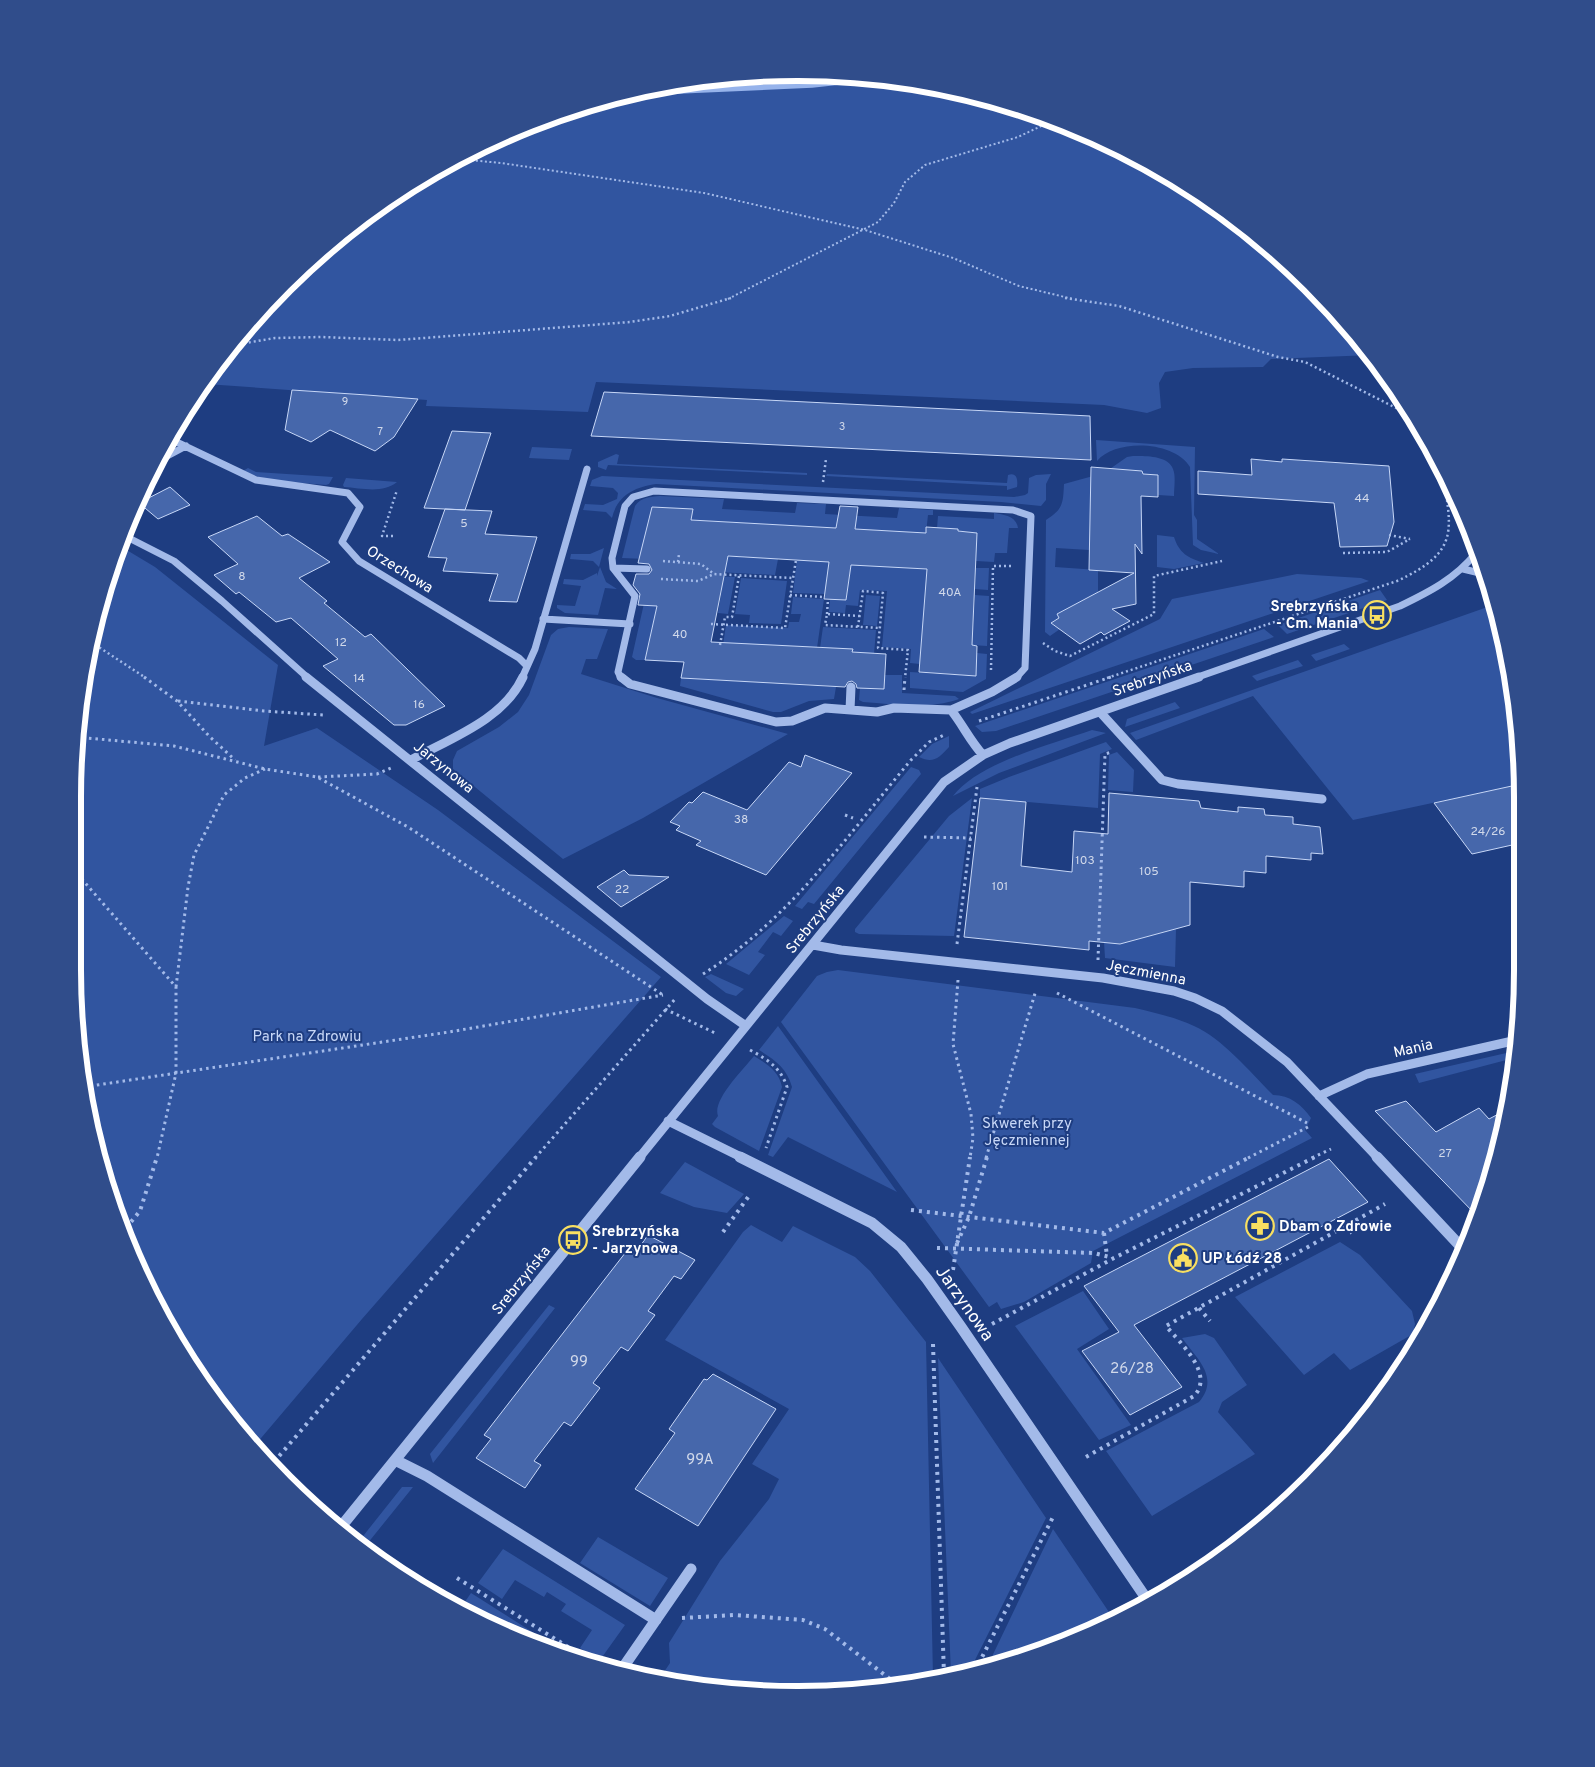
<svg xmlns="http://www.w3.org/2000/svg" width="1595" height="1767" font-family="Overpass,sans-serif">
<rect width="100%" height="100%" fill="#1e3d81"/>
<path fill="#3155a0" d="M750,74l142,5 139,32 129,59 116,83 96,102 -101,4 -8,8 -70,1 -28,4 -6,11 2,25 -14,5 -43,-8 -508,-23 -8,30 -162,-6 1,-6 -221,-16 47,-65 103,-97 121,-75 133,-50z
M1096,440l99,7 -1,68 3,5v19l22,15 -18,-4 -8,-5 -3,-78c-15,-26 -74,-29 -93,-6z
M532,447l40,2 -3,11 -40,-2z
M616,454l3,1 -2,9 190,9v2l-199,-10 -2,5 -8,-3v-5z
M1133,456c11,0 35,-1 40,13 3,7 1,19 1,27l-16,-1v-20l-15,-1 -1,-3 -15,-1 -6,15 -30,-1 -2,66 -33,-2 -1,19 43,3v22l-18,10 -1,6 -27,14 8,7 -10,7 -5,-4 1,-112c17,-11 17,-16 18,-36l40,-11 23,-16z
M248,468l8,4 77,5 -4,7 -3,1 -61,-5 -22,-9z
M827,474l180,9 1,-8c9,-3 10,5 9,12l-10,3v-4l-181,-10z
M1051,474l-5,10v16l-5,6 -40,-4 -345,-18c-22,3 -39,12 -44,34l-6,-6 -23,-2 2,-6 18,1 14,-6 1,-6 -5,-5 -23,-2 2,-6 10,-4 412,21 11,-2 3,-2 1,-15 7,-3z
M346,478l51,4c-14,12 -36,6 -53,5l-1,-2z
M660,496l64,3 -2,10 73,4 2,-10 29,1 -1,10 72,4 2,-10 34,2v5h-5l-2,18 -235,-13 2,-11 -41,-2 18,53 -48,-2 13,-52c6,-9 15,-9 25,-10z
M994,513c11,2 22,3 24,15h-9l-2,25h-12l-1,9 -18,-1 1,-28 -40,-5 1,-12 56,3z
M1157,535l17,2c5,16 14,21 30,26l-30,6 -17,-2z
M120,546l35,21 123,98 -14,81 53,-18 121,82 223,167 -299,342 -106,125 -34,-33 -75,-121 -61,-179 -13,-142 1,-219 12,-94z
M604,548l-5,19 -6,-6 -23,-2 1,-5h19z
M683,554l95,5 -3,16 -58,-3z
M797,560l130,9 -7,95 -10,-1 1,-14 -29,-2 5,-56 -27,-1 -2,16 -12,-1 -1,8 -16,-1 1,-13 16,1 2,-12 -22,-2 -1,8 -32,-1z
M600,567l6,15 11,7 -12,-1 -7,27 -33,-2 -8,-5v-3l18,1 6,-20 -18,-2 1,-5 19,1 14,-7v3z
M976,568h13l-1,22 -13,-1z
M1297,574l64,4 8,3 -397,133 -2,-2 190,-93 12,-20z
M713,576l22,1 -7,37 -10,-1 4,-25 -27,-1 -37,15 -13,58h-9l-4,-3 17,-76z
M741,578l46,3 -6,43 -32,-1 1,-8 -15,-1z
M1380,590l7,10 -100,34 -9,-9z
M866,595l14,1 -3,30 -14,-1z
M975,595l14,1 -2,50 -15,-1z
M793,597l31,2 -7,49 -94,-3 3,-20 62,3 1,-6h10l2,-8h-10z
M1496,604l25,146v34l-168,36 -100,-124 -117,44 -6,-7z
M569,627l39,2 -11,30h-11l-5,15 76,24 131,36 -145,84 -80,41 -110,-90v-9l4,-9 42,-24 19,-15 11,-17 22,-60 7,-6z
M823,627l53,3 -2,24 -54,-6z
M1264,629l10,8 -278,94 -14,1 -7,-6z
M1344,644l6,5 -34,12 -5,-6z
M977,653l10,1 -1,25 -23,13 -53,-4v-16l66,4z
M1298,660l5,6 -46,15 -5,-5z
M885,675h17v18l53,3 4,3c-31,11 -64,5 -96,3l-4,-2 1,-12 24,1z
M681,678l155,9 -2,12 -25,2 -28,11h-8l-93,-26z
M1175,702l5,6 -55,19 2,-8z
M1092,730l14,3 -107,40 -46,23c26,-34 100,-52 139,-66z
M949,736v11c-10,11 -16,17 -30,10l13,-13z
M1106,742l6,7 -12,5 -2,54 -118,-10v-9l29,-12z
M1117,752l17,18 -1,22 -25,-2 1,-35z
M911,767l8,3 2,4 -107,130 -6,-2 -6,7 -7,-3z
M972,798l-18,138 -95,-2 -4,-2v-3l94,-113z
M784,916l9,5 -12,15 -8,-4 -15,20 7,3 -16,20 -23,-11z
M1176,929l-1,38 -70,-9 -1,-16 16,2z
M838,970l297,38c20,5 40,9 59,18 28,12 57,47 79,69 17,0 29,10 38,23l-6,12 7,8 -219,113 -2,12 -67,39 -23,7 -4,-7 -8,5 -208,-285 36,-46 10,-4z
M711,974l33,15 -8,7 -10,-3 -21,-16z
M778,1026l119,166 -109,-55 -15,20 -5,-2 24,-68c-5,-19 -17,-27 -33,-37z
M1515,1051l-1,7 -95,25 -4,-9z
M754,1056c13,8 25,15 28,31l-23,64 -44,-24 -3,-3 6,-8c-6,-16 25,-46 36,-60z
M685,1162l59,32 -17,19 -33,-6 -34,-14z
M751,1225l31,17 11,-16 62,31 15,14 56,71 7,335 -135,17 -140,-13 12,-18 -1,-20 51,-82 49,-62 10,-20 -27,-15 37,-55 -124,-69 78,-108z
M1340,1242l20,13 52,56 3,13 -2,10 -63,36 -16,-17 -30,22 -69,-78z
M1083,1291l26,38 -32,20 54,76 -32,15 -84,-114z
M549,1305l6,3 -122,155 -3,-9z
M1205,1334l9,4 33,47 -25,17 -4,10 37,42 -103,62 -46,-65 93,-49c21,-25 -2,-43 -17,-64z
M938,1358l108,160 -77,154 -18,2z
M402,1487h11l-50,62 -7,-4z
M1053,1529l62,92 -129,48z
M598,1537l70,41 -18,28 -70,-43z
M503,1549l122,76 -25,35 -20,-12 12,-18 -31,-19 5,-7 -19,-12 -3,5 -29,-17 -13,19 -24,-16z
M471,1593l85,54 -79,-27 -17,-11z"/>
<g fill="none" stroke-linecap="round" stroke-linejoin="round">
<path stroke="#96b3eb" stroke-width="5.5" d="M633,93l179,-8 64,-7"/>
</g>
<path fill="#4667ab" stroke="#c7d7f7" d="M292,390l75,5 51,4 -24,38 -19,14 -45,-21 -19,12 -26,-12z
M604,392l486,24 1,44 -500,-24z
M452,431l39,2 -26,77 -41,-2z
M1251,459l31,3v-3l107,7 5,56 -7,24 -47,1 -6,-44 -136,-9v-23l54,4z
M1091,467l51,4 1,3 15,1v22l-17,-1 1,58 -7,-10 1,60 -24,5 18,12 -26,14 -3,-3 -21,12 -29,-21 8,-5 -2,-4 77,-41 -45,-3z
M170,487l20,18 -32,14 -19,-16z
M840,506l18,1 -3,22 71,4v-6l32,2v2l19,2 -5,112 5,1 -1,30 -57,-4 8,-103 -76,-4 -5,35 -22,-1 5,-37 -101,-6 -17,86 142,7 -1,3 34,2 -2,35 -27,-1 -1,-4 -4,-3 -4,1 -3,5 -164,-9 3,-16 -39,-2 12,-54 -19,-1 2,-11 -7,-9 3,-11h13l3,-4 -3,-6 -11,-1 14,-56 41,2 -2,11 145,8z
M445,509l47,2 -7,23 52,3 -20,65 -28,-1 9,-27 -55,-3 4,-13 -19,-1z
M257,516l25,20 6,-2 42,28 -31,16 28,23 -3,2 41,34 6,-3 74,72 -39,19h-12l-71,-59 15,-7 -47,-41 -15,4 -37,-30 -3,2 -22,-19 24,-11 -30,-27z
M805,755l47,18 -86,102 -70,-30 5,-4 -25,-11 4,-4 -10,-4 19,-20 3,1 11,-11 44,18 42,-48 12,5z
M1521,784v59l-49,11 -38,-51z
M1109,793l90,8 2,7 37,4v-5l26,2 1,6 28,2v7l27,3 3,27 -12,-1v7l-45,-4v17l-22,-2v16l-54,-5v43l-70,19 -31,-3v9l-125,-13 16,-139 46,4 -5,64 51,6 2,-41 34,3z
M624,870l5,5 40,2 -48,30 -24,-20z
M1406,1101l30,31 43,-24 10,11 17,-9 -8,47 -22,58 -101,-104z
M1329,1159l39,43 -234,123 48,62 -52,28 -48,-64 37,-19 -35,-46z
M648,1235l47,25 -14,19 -7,-3 -26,35 7,4 -27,36 -7,-4 -28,36 7,5 -29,38 -7,-4 -30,39 7,4 -16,23 -49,-30 15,-19 -7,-4 145,-187 7,4z
M713,1374l63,35 -78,117 -63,-37 40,-56 -6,-4 35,-50 3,1z"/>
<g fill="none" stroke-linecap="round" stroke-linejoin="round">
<path stroke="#a3bae9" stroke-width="2" stroke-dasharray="2 2.5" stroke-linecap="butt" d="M458,159l43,4 203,30 161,37 88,28 66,28 54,13
M728,299l150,-77 16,-19 11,-21 20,-17 93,-28 34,-16"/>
<path stroke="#a3bae9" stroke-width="2.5" stroke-dasharray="2 3" stroke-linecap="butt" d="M1065,298l54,8 159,51 27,5 105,53
M234,345l41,-7 46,-1 77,3 232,-18 40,-6 61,-18
M823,482l3,-23
M1389,535l21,4
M393,536h-11l15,-46
M1343,553l44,-1 23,-13
M663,561l38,3 13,10
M678,562l1,-8
M661,579l37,2 16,-7 78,4
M790,595l34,2
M827,614l1,-15
M860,616l-33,-2 -2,11 55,3
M711,624l74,4 11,-68
M858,627l5,-36 20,2 -5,55 30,2 -3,28
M91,642l55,36
M1043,643l12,8 15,5 84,-42v-38l68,-15
M720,645l5,-28h7l7,-41
M991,670l2,-104h20
M1107,678l290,-97c65,-30 54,-52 45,-113"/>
<path stroke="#a3bae9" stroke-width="3" stroke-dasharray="2.5 4" stroke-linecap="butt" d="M144,677l33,24 32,35 26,24
M904,690l1,-13
M178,701l86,10 59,4
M979,721l132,-44
M76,737l98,9 91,23 52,8 91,50 255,168
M318,777l59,-3 14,-6
M845,815l8,3
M924,837l47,1
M73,869l103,118v86l-19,85
M957,944l20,-157
M1098,960l7,-206 7,-2
M703,974c85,-53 144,-138 208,-214l18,-18 17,-8
M958,980l-5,64 18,70 2,24 -3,20
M176,987l12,-100 6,-32 30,-60 21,-17 20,-9
M1057,993l250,130
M665,1009l50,24
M750,1050c17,9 31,18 37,37l-21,61
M84,1087l365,-55 214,-37
M535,1158l141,-160
M986,1158l50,-168
M1248,1158l62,-32
M1312,1158l19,-9"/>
<path stroke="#a3bae9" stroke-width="4" stroke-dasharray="3 5" stroke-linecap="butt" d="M911,1210l193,23 146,-76
M1345,1227l7,6
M126,1228l14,-17 17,-54
M723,1232l28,-39
M1104,1233l3,23
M957,1243l12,-26 18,-60
M937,1248l157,5 19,5
M953,1270l17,-113
M1199,1308l11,13
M992,1324l122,-66 201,-101
M933,1344l11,331
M1086,1457l108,-61c21,-22 -14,-53 -28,-70l219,-122
M274,1462l262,-305
M457,1578l124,77
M682,1618l53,-3 68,5 22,9 69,53
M975,1671l78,-154"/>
<path stroke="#a3bae9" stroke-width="7" d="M168,438l88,42 92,13 12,14 -18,35 17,19 160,97 8,8
M156,462l30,-16
M123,535l51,26 48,40 86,77
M613,568l34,1
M1463,569l21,5
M543,619l87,5
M522,678l13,-29 52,-180
M621,678l-3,-6 17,-76 -22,-28 -1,-10 13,-52 8,-9 21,-6 359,19 18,6 -6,152 -9,10
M1195,678l205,-72c29,-14 55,-27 76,-53"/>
<path stroke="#a3bae9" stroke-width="9" d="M306,677l401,322 39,27
M621,677l9,7 146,38 16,-1 33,-13 52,4 17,-4 57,2
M850,710l1,-23
M951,710c12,15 19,31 32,45
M951,710l41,-18 25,-15
M1100,712l62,68 16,4 144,15
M411,760c40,-22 92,-40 112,-83
M813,945l28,5 262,28 71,13 21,7 27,13 65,51 91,96
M1319,1096l48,-22 150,-34
M668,1121l75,37
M639,1158l305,-376 39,-27 27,-12 189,-66"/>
<path stroke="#a3bae9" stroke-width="11" d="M740,1157l132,66 29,24 26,32 34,48 187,274
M1377,1157l86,92
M395,1460l32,16 229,144
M340,1528l300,-371
M622,1669l69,-100"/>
</g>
<defs>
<symbol id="bus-ring" viewBox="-11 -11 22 22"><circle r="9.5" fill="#1e3d81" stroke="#f8df61" stroke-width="1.5"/><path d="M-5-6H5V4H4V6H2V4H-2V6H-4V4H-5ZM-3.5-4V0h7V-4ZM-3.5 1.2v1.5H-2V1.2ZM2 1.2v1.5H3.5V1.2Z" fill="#f8df61"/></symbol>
<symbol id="pharmacy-ring" viewBox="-11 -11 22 22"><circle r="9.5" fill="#1e3d81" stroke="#f8df61" stroke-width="1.5"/><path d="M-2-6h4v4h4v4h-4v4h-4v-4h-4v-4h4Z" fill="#f8df61"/></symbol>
<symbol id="civic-ring" viewBox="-11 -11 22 22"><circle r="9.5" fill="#1e3d81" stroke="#f8df61" stroke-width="1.5"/><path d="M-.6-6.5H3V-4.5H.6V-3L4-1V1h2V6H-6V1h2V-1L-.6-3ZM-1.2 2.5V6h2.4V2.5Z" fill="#f8df61"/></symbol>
</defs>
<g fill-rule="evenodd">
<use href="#bus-ring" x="1361" y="599" width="32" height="32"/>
<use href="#pharmacy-ring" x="1244" y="1210" width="32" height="32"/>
<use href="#bus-ring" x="557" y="1224" width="32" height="32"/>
<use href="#civic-ring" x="1167" y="1242" width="32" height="32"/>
</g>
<g text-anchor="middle" stroke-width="4" stroke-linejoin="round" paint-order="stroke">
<g font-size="11" fill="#d1d9ea">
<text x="345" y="405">9</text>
<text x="842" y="430">3</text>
<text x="380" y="435">7</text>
</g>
<g font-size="12" fill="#d1d9ea">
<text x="1362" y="502">44</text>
<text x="464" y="527">5</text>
<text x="242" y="580">8</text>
<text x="950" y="596">40A</text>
<text x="680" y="638">40</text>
<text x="341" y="646">12</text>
<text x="359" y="682">14</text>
<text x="419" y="708">16</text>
<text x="741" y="823">38</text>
<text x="1488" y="835">24/26</text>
<text x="1085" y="864">103</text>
<text x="1149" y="875">105</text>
<text x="1000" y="890">101</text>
<text x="622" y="893">22</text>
<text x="1445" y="1157">27</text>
</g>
<g font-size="15" fill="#fff" stroke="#1e3d81">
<text transform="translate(400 569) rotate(32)" y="5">Orzechowa</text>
<text transform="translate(1152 678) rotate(-19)" y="5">Srebrzyńska</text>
<text transform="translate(444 767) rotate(39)" y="5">Jarzynowa</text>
<text transform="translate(815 919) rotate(-51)" y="5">Srebrzyńska</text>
<text transform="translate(1146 972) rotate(11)" y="5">Jęczmienna</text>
<text transform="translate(1413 1048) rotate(-13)" y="5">Mania</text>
<text transform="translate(521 1280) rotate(-51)" y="5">Srebrzyńska</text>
</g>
<g font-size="15" font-weight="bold" fill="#fff" stroke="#1e3d81" text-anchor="start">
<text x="1358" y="611" text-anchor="end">Srebrzyńska<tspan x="1358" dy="17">- Cm. Mania</tspan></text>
<text x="1279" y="1231">Dbam o Zdrowie</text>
<text x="592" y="1236">Srebrzyńska<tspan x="592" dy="17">- Jarzynowa</tspan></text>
<text x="1202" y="1263">UP Łódź 28</text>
</g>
<g font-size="15" fill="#c7d7f7" stroke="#1e3d81">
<text x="307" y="1041">Park na Zdrowiu</text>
<text x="1027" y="1128">Skwerek przy<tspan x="1027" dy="17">Jęczmiennej</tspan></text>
</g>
<g font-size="15" fill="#d1d9ea">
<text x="579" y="1366">99</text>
<text x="1132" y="1373">26/28</text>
<text x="700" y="1464">99A</text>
</g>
<g font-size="18" fill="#fff" stroke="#1e3d81">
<text transform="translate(965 1303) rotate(55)" y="6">Jarzynowa</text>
</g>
</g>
<path d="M0 0H1595V1767H0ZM797 81H798A716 716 0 0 1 1514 797V970A716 716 0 0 1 798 1686H797A716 716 0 0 1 81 970V797A716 716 0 0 1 797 81Z" fill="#304d8b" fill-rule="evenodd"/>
<path fill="none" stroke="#fff" stroke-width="6" d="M797 81H798A716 716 0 0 1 1514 797V970A716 716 0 0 1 798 1686H797A716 716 0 0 1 81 970V797A716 716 0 0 1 797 81Z"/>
</svg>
